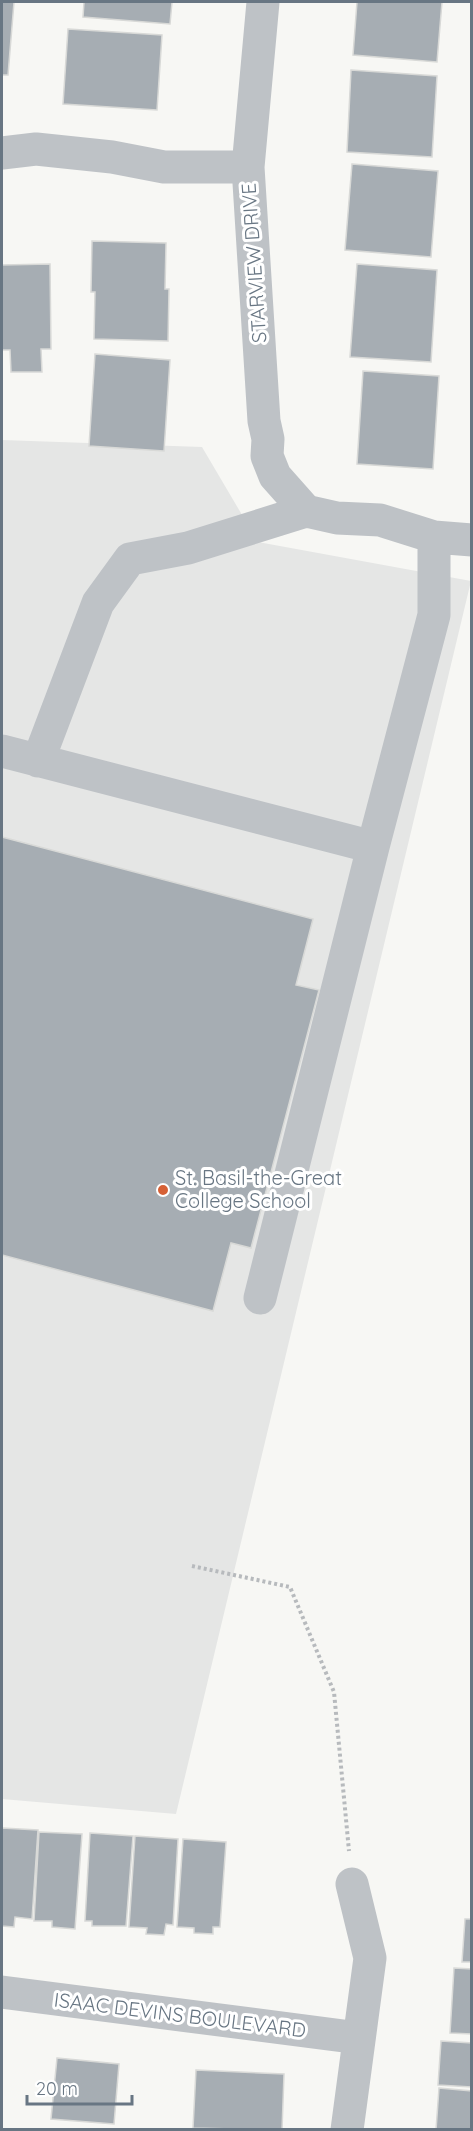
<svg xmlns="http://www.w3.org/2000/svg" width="473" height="2131" font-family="Quicksand,sans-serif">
<rect width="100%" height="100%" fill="#f7f7f4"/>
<path fill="#e5e6e5" d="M2,440l200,7 56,95 213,39 -295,1233 -174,-15z"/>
<path fill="#a6adb3" stroke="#d8d9d7" stroke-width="1.5" d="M2,2h12l-6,73h-6z
M84,2h88l-2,22 -87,-7z
M357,2h85l-5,60 -84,-7z
M68,29l94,6 -5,75 -94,-6z
M351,70l86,6 -5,81 -85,-5z
M352,164l86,7 -7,86 -86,-7z
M92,241l74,2 -1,46h4l-1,52 -74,-2 1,-47h-4z
M50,264l1,85h-10l1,23h-31l-1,-22h-8v-85z
M357,264l80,6 -6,92 -81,-5z
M95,354l75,6 -6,91 -75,-5z
M363,371l76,5 -6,93 -76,-5z
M2,837l311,82 -17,66 23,5 -68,258 -20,-5 -18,68 -211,-56z
M2,1828l36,2 -6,89 -17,-2 -1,10 -12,-1z
M39,1832l43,2 -7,95 -23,-2v-6h-18z
M90,1833l43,3 -7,90h-34v-5h-7z
M135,1836l43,3 -5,86 -7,-1 -2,11 -18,-1 1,-6 -18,-1z
M183,1839l43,3 -6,85h-7v7l-19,-1v-5l-17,-1z
M465,1919h7v43h-10z
M454,1968l18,1v65l-22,-1z
M441,2041l31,2v44l-34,-2z
M57,2058l62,6 -5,60 -63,-5z
M196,2070l88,4 -2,56 -89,-2z
M439,2088l33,3v39h-36z"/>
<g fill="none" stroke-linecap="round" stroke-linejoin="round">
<path stroke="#b7babd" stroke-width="4" stroke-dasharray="3 3" stroke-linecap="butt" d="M192,1566l98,21 44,105 15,159"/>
<path stroke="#bec2c6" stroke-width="33" d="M263,2l-15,165 16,254 4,18 -1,17 8,20 31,35
M2,153l34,-4 76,8 52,10h84
M2,751l371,96
M38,761l60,-158 32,-44 58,-11 118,-37 31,7 43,2 54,17 38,3
M260,1298l113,-451 61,-232v-78
M2,1992l357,46
M347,2130l23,-172 -18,-74"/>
</g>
<circle fill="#d66035" stroke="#fff" stroke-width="2" cx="163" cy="1190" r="6"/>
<g text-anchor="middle" stroke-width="6" stroke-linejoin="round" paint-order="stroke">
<g font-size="20" fill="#687683" stroke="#fff">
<text transform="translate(254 263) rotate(-94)" y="7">STARVIEW DRIVE</text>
<text transform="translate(180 2015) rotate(7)" y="7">ISAAC DEVINS BOULEVARD</text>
</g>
<g font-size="20" fill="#687683" stroke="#fff" text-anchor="start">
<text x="175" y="1185">St. Basil-the-Great<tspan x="175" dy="23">College School</tspan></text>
</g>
</g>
<rect width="473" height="2131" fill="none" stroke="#687683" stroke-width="6"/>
<path d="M27 2095v9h105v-9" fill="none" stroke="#687683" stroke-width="3"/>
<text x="36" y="2095" font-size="18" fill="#687683" stroke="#ffffff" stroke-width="4.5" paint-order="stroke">20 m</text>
</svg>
